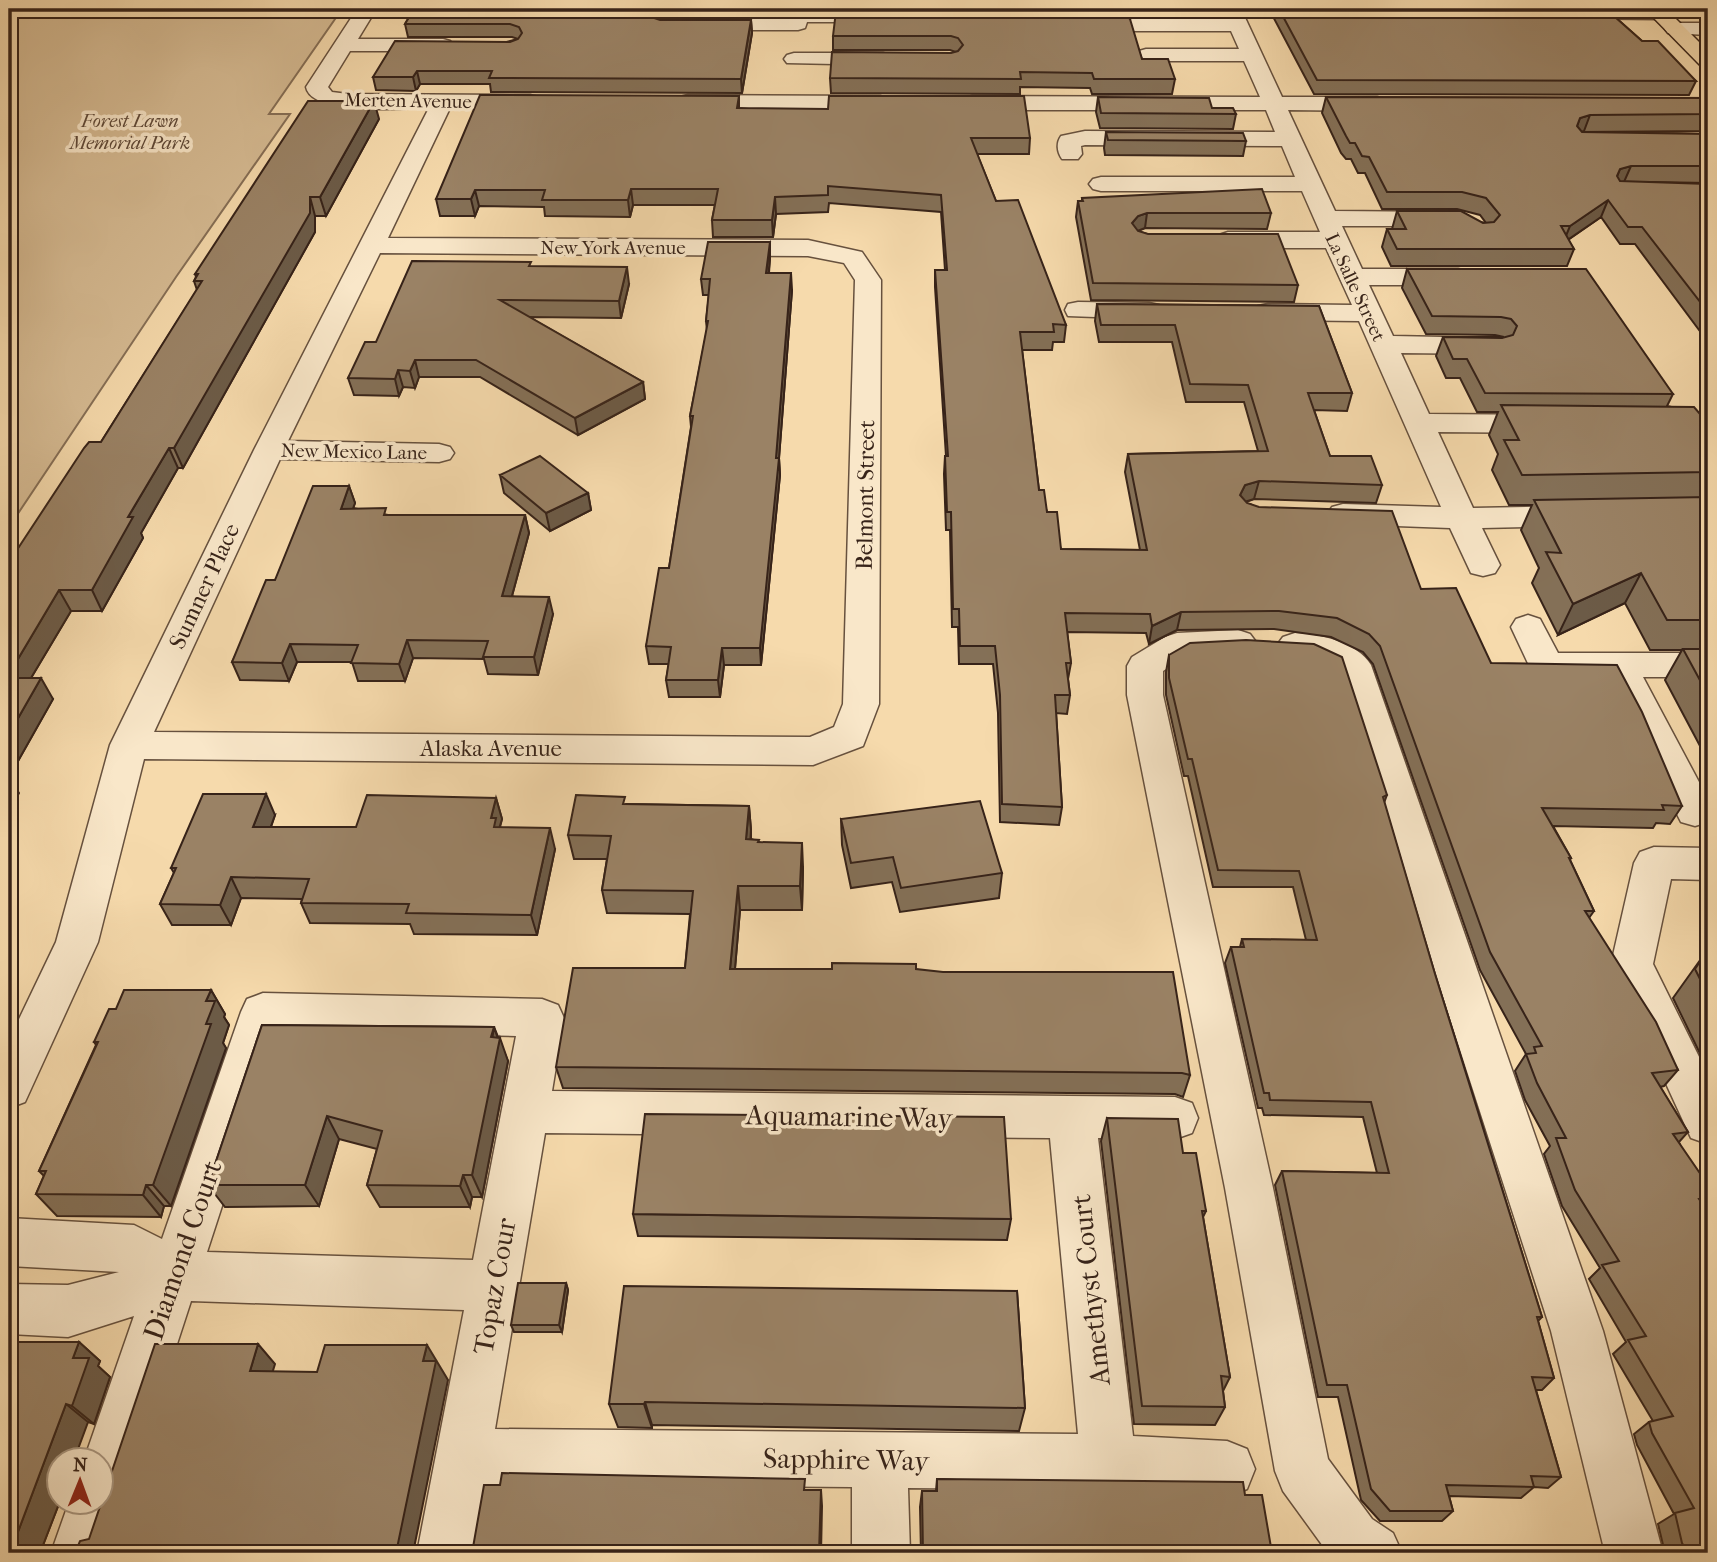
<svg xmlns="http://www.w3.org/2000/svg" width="1717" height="1562" font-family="'IM FELL French Canon',serif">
<rect width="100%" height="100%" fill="#f6daac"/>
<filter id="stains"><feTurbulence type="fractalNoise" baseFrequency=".00286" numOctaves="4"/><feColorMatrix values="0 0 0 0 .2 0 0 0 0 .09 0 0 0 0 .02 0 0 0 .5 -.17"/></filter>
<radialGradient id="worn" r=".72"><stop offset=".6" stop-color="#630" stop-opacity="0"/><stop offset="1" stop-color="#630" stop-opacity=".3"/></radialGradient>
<path fill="#d6bb93" stroke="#866f56" stroke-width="2" d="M9,9h333l-73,105h21l-114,163 -167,250z"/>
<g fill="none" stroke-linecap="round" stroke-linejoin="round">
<defs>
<path id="minor" d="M9,9h18l-11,11 -7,2z
M357,9l119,1 -10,6h-94l-14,23h85l7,2 3,4 -3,4 -7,2h-93l-22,36 4,5 16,2 182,1 8,2 3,5 -3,5 -8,2 -80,-1 -62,130 420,2 54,12 19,28 -2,424 -16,42 -50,19 -669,-6 -46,183 -73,160 -16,6v-68l47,-98 54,-197 144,-295 175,-342c-24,0 -118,8 -123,-21zM380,253l428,3 36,7 11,17 -12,424 -9,23 -24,10 -656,-5 126,-273 159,3 11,-3 4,-6 -4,-6 -11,-3 -151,-3z
M1221,9h20l41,88h95l8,2 3,5 -3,5 -8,2 -89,-1 47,101 113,1 9,2 3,5 -3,5 -9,2h-106l20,43h96l9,2 4,6 -4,6 -9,2h-89l24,51 99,2 10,2 4,6 -4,6 -10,2 -91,-1 28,61 117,1 11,3 4,6 -4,6 -11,3 -108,-1 35,76 107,-2 11,3 5,7 -5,7 -11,3 -98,2 18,37 -5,8 -12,3 -12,-3 -21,-45 -107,-4 -11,-3 -5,-7 5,-7 11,-3 98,3 -82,-186 -91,-1 -10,-2 -4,-6 4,-6 10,-2 84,1 -26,-57h-98l-9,-3 -4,-5 4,-5 9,-3h92l-18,-41h-201l-8,-2 -4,-5 4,-5 8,-2h194l-13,-31 -197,-1 -4,1 1,8 -4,5h-16c-5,-7 -6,-16 -1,-23l24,-5 190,1 -9,-22h-294l-8,-2 -3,-5 3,-5 8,-2 288,1 -16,-36h-98l-7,-2 -3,-4 3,-4 7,-2h93l-8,-18h-99l-7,-2 -3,-4 3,-4 7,-2h94z
M1551,9h115l3,4 -10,6 -100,-1 -7,-2 -3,-4z
M799,10h89l7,2 3,4 -3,4 -7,2h-81l-2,6 -7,2h-100l-7,-2 -3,-4 3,-4 7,-2h93l1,-6z
M1675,23h33v12l-40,-2 -3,-4 3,-4z
M794,53h89l7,2 3,4 -3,4 -7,2 -96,-2 -3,-4 3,-4z
M688,95l192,1 8,2 3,5 -3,5 -8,2 -200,-3 -3,-5 3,-5z
M1078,302l71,1 10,2 3,6 -3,6 -10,2 -81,-3 -3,-6 3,-6z
M1528,615l12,4 18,34h150v24h-65l65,122v23l-13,4 -14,-4 -74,-145h-61l-13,-3 -22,-47 5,-8z
M1238,630l12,4 6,8 -6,8 -12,4 -53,3 -22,14v24l110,493 55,271 44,60 21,14 9,20h-74l-45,-62 -8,-20 -50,-283 -98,-493v-29l5,-9 33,-20 12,-4z
M1295,633c25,1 62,9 76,32l232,666 60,222h-58l-54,-222 -213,-659 -29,-14 -26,-5 -6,-8 6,-8z
M1654,847l54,1v32l-37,-1 -18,85 55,111v69l-17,-6 -80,-174 23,-101 6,-11z
M263,993l279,6 16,6 6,13 -12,73 623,6 17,6 6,15 -6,15 -17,6 -77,-1 35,298 94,5 20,8 8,20 -8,20 -20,8 -119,-7 -200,-2 2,65h-58v-66l-366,-3 -11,69h-58l47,-243 -273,-9 -82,252h-58l18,-51h33v-42h-18l50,-144 -66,21 -59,-3v-50l59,1 51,-13 -110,-6v-48l125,7 28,14 79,-227 6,-13zM279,1031l237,5 -43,224 -266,-8zM545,1133l505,5 28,296 -583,-5z"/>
<path id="major" d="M1645,9h21l42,42v17l-7,-2z"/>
</defs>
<use href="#minor" stroke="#67513e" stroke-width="3"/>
<use href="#major" stroke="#372319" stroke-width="3"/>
<use href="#minor" fill="#f9e7c9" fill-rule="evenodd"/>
<use href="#major" fill="#f6daac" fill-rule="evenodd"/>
</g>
<path fill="#847057" stroke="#372319" stroke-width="2" d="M414,9h342l-1,6h-94l-8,3 7,2h91l1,13 -10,60 -251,-1 -1,-8h-70l-4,7 -40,-1 -3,-13 145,-38 -6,-2h-104l-3,-13z
M913,9h264v2l-51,-1 -1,4 17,45 33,20 -3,15h-80l-2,-6 -70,-1v7l-189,-1 -1,-15 126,-26 -6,-2h-117v-14l85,-26z
M1269,9h337l36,32 54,40 -7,14 -375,-1z
M739,96v12l291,30 -1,16h-52l19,47 70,124 -2,17h-11l-1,8h-30l17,140 22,59 79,1 -15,-78 3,-18 130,-3 -14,-49h-58l-14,-60h-73l-4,-21 2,-17 222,2 33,87 -5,18 -33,-1 16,46 52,29 -6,18 -122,-4 -8,3 175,87 70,74 191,143 -12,18 -14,-1 -3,5 -100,-2 18,32 -1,2 24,51 -5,7 89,152 -14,16 -4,1 28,45 -9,10 25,64 4,347h-43l-7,-29 16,-10 -37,-69 -3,-11 15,-12 4,-1 -40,-67 13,-12 -37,-63 11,-11 -38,-62 -18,-52 6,-8 -25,-46 -10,-29 11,-17 -46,-84 -107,-306 -10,-12 -32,-15 -57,-8 -97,1 -28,14 -3,-11 -79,-1 4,31 -3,16 2,16 -3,19 -11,-1 6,94 -3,18 -59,-3 -2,-109 -5,-49h-34l-1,-37h-6l-2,-97h-4l-2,-56 1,-18h1l-11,-169v-17h10l-4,-58 -112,-9 -1,9 -52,2 -3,23h-60l-1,-17 3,-15h-82l-3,12 -85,-1 -1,-9 -65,-1 -4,10h-35l-4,-17z
M1098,97l114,11 24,6 -3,15 -133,-1 -4,-16z
M1326,97l382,1v33l-126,1 126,2v49l-58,-1 58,2v158l-73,-98h-15l-19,-27 -33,23 6,9 -7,17h-176l-9,-19 5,-18h5l5,-18 89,12 -6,-8 -23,-6h-75l-17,-36h-7l-7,-14h-5l-5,-6 -19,-40z
M379,119l-53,97h-11v16l-132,236h-5l-37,65 2,5 -41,73h-31l-40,67 22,21 -44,78v-215l92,-120 96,-152 -3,-9 2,-4 -1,-3z
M1106,132l140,9 -3,15 -138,-1 -1,-7z
M1082,198l189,15 -4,16 -122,-1 -7,3 160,54 -4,17 -203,-2 -15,-83 2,-16h4z
M770,242v16l-1,15 23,17 -13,168 1,17 -19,190h-37l-4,32h-51l-3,-17 3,-16h-20l-3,-18 23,-78 22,-141 -1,-11 17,-86 -1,-9 3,-26h-6l-2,-16z
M532,267l97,17 -8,34 -92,-1 114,65 2,17 -67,36 -98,-58h-61l-4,11 -12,-1 -4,9 -45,-1 -6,-17 28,-36z
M1407,269l266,125 -6,12 41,9v346l-43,-81 17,-30h-32l-25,-47 -67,32 -26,-52 7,-15 -18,-38 11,-25h-23l-17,-35 6,-16 -9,-19 9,-23h-21l-17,-34h-14l-10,-22 7,-19h61l-9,-2 -69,-1 -24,-46z
M500,475l88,18 3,17 -41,21 -46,-38z
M349,486l6,17 -2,5 35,7h137l4,18 -17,63 41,18 -15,61 -50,-1 -4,-15 -71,-1 -8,23h-47l-6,-19h-55l-8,19 -49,-1 -8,-18 43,-82z
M1169,655l218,140 -3,8 51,171 107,343 -4,4 16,57 -12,12h-6l25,87 -13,11 -14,-1 -13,11 -72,-2 4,15 -11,10h-62l-19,-21 -23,-103h-20l-43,-212 7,-14 95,2 -14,-56 -99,-2 -2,-7h-4l-33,-145 6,-16h9l2,-8 64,1 -13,-53h-80l-25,-111h-4l-18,-81v-23z
M496,798l6,21 -2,8 55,22 -18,86 -123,-1 -4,-10 -100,-1 -9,-20 1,-4 -61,-1 -10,27h-59l-12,-21 14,-31 -3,-5 104,-53 -4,12h85z
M626,804l123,2 2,24v9l8,3 44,25 -1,43h-62l-5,59h181l274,106 -7,22 -8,-3 -612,-6 -7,-21 129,-99 5,-54 -83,-1 -5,-23 5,-31h-33l-6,-24z
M841,819l161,54 -3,25 -99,14 -8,-30 -41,6 -9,-43z
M1708,949v121l-35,-72z
M211,990l14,24 -1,3 5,8 -6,18 3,5 -55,158h-7l-3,11 -104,-1 -21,-22 8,-18 -5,-5 57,-126 -2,-3z
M262,1025l232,2 14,34 -26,136h-10l-2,10h-90l-13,-22 10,-36 -38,-10 -20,67 -94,1 -17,-22z
M1107,1118l76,35 23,58 -3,6 27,160 -7,14 2,16 -10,18 -81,-1 -33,-283z
M633,1214l378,5 -4,21 -369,-4z
M566,1283l2,7 -6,42h-48l-3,-7z
M1017,1291l8,117 -6,23 -367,-6v3l-34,-1 -9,-23z
M79,1342l21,19 -2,5 12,11 -16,47 -6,-2 -28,38v41l-20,52h-31z
M937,1479l308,16 27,58h-351l-1,-46 2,-16h14z"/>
<path fill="#6c5b47" stroke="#372319" stroke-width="2" d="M649,9h11l1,6 -8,2 -5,7 -1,-13z
M751,20l1,13 -10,60 -1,-14z
M417,71l3,13 -4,7 -3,-14z
M374,101l5,18 -53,97 -6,-19z
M1590,115l-6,16 -10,4 6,-17z
M1631,166l-7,16 -11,4 7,-17z
M631,189l2,16 -3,12 -2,-17z
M475,190l4,16 -4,10 -4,-17z
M310,197l5,19v16l-132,236 -9,-20z
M775,197l1,17 -3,23 -1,-17z
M1608,200l-7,17 -38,26 7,-17z
M1147,213l-2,15 -10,4 -3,-9 6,-7z
M770,242v16l-3,31 -1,-16z
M627,267l2,17 -8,34 -2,-17z
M791,273l1,17 -14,181 1,-13 1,17 -19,190 -1,-17z
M415,360l4,17 -4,11 -5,-17z
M398,370l5,17 -4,9 -4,-17z
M643,382l2,17 -67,36 -3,-17z
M169,448l9,20 -37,65 2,5 -41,73 -10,-21 36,-73z
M1259,481l-5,18 -13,4 -1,-8 5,-10z
M349,486l6,17 -8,23 -6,-17z
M588,493l3,17 -41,21 -4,-18z
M525,515l4,18 -22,81 -5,-18z
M1641,573l-16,30 -67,32 15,-31z
M59,590l12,21 -52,87 -10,-17v-7z
M549,597l4,17 -15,61 -4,-18z
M1181,612l-4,18 -28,14 3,-18z
M407,640l6,18 -8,23 -6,-17z
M290,644l7,18 -8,19 -7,-18z
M722,648l2,17 -4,32 -2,-17z
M41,678l12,21 -44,78v-43z
M9,778l10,15 -10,18z
M266,794l9,21 -12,33 -10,-21z
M496,798l6,21 -3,10 1,19 -9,-30z
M749,806l2,24 -2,33 -3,-24z
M550,828l5,21 -18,86 -6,-20z
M802,843l1,24 -1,43 -2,-24z
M231,877l10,21 -10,27 -11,-20z
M738,886l2,24 -7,81 -3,-22z
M211,990l14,24 -1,3 5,8 -6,18 3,5 -55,158 -18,-21 53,-184z
M494,1027l5,15 1,-4 8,23 -26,136 -10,-22z
M327,1116l12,23 -20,67 -14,-21z
M463,1175l9,22 -2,10 -10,-21z
M146,1185l18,21 -3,11 -18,-22z
M1708,1197v5l-8,8 -1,-11z
M566,1283l2,7 -6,42 -3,-7z
M79,1342l21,19 -2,5 12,11 -16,47 -22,-18 1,-48z
M258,1344l17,20 -8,26 -17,-19z
M427,1345l21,35 -35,173h-17l27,-192z
M645,1402l7,23v3l-8,-24z
M66,1404l22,18 -14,38h-14v41l-20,52h-30z
M821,1490l1,16 -1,47h-2z"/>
<path fill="#9a8265" stroke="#372319" stroke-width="2" d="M414,9h235l-2,2 4,6 9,3h91l-10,59 -252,-1 3,-7h-75l-4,6h-40l22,-36 115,1 8,-3 4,-6 -3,-6 -9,-3h-105z
M921,9h202l-2,2 9,8 12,40h26l7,20h-81l-2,-6 -72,-1 1,7 -191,-1 2,-26 119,1 7,-2 5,-6 -5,-7 -7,-2h-118l3,-25 76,1z
M1279,9h327l36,32h16l38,40 -379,-1z
M480,95l259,1 -2,12 91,1 1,-13h195l6,42h-59l25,63 22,-1 48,125 -13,-1 1,8h-34l19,158h5l3,22h10l4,37 86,1 -19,-96 140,-3 -20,-66 -58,-1 -15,-59h-74l-4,-21 222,2 33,87h-44l22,63h41l11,29 -123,-4 -14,4 -5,10 7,8 12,4 133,4 29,78 35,-1 35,75 126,2 25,47 40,94 -20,-1 2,5 -122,-2 29,50h-2l25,53h-9l71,111 22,48 -26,3 36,59 -15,2 35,51v12l-9,2 9,13v341h-20l-6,-10 -7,-30 19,-5 -42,-75 -3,-11 24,-6 -45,-76 18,-4 -44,-71 17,-4 -44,-71 -19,-52h10l-29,-55 -11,-29 10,-1 -2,-6 8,-1 -52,-94 -110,-306 -11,-12 -32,-16 -58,-7 -98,1 -29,14 -2,-12 -85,-1 6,50h-5l4,32h-15l7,112 -60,-3 -2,-109 -5,-49h-35l-1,-37h-6l-2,-97h-4l-2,-56h3l-13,-186h12l-6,-75 -113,-9v9l-53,2 -3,23h-60l6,-31h-87l-3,11h-86l3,-10h-70l-4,9h-35z
M1098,97l111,1 3,10h21l3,6 -135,-1z
M1326,97l382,1v16l-118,1 -10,3 -3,8 5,6 126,2v32h-77l-11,3 -3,7 3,5 88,3v128l-66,-85h-14l-20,-27 -38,26h-9l13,23h-177l-10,-20h19l-9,-18h64l22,12 11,-1 6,-7 -14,-17 -24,-6h-75l-18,-35 -7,-1 -7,-13h-5l-4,-7z
M308,101h66l-54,96h-10v16l-136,235h-5l-41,69h5l-41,73h-33l-50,84v-112l75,-114 5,-6h12l101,-161h-8l4,-7h-3z
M1106,132l137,1 3,8 -138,-1z
M1262,189l9,24h-124l-9,3 -6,7 6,8 10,3h130l20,51 -205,-2 -15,-82h5l-1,-3z
M708,242h62l-4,31h25l-15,185h3l-19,190h-38l-4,32h-52l5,-33 -25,-1 13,-78h10l24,-152h-3l18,-95h-2l4,-42h-9z
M412,261l119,1 -2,4 98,1 -8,34 -119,-1 143,82 -68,36 -99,-58h-61l-5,11 -12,-1 -3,9 -47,-1 17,-36h11z
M1407,269h179l87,125 -188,-1 -18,-34h-14l-10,-22 59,1 11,-3 4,-9 -6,-7 -10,-2 -69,-1z
M1501,405l193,2 6,7 8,1v57l-186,3 -18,-35h15z
M540,456l48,37 -42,20 -46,-38z
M313,486h36l-8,23 45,-1 -2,7h141l-23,81 47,1 -15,60h-51l5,-16 -81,-1 -8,24 -48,-1 7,-18 -68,-1 -8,19 -50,-1 34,-82h9z
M1708,497v123h-41l-26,-47 -68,31 -27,-52 15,1 -27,-53z
M1246,640l68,4 28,13 45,138 -4,2 52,177 107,343h-5l17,61 -22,-1 29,100 -30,-1 3,11 -88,-2 7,26h-63l-19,-22 -24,-104h-20l-45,-214 107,2 -18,-71 -101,-2 -1,-7h-5l-33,-146h13l-2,-8 75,1 -18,-69 -81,-1 -26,-111h-4l-19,-81v-23l21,-12z
M1683,649h25v46z
M9,678h32l-32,56z
M203,794h63l-13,33h103l11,-32 129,3 -5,20h5l-2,9 56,1 -19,87 -125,-2 3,-9 -108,-1 8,-24 -78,-2 -11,28 -60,-1 16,-36h-5z
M576,795l49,2 -2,7 126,2 -3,33 13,1 -1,2 44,1 -2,43h-62l-8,83h102v-6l84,1v5l27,3h230l17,103 -8,-2 -626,-6 17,-99h112l8,-77 -91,-1 9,-54 -43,-1z
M980,801l22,72 -101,15 -8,-31 -42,6 -10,-44z
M1708,950v45l-13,-26z
M124,990h87l-5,11h9l-9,23h5l-58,161h-7l-3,10 -107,-1 10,-23h-7l59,-129h-4l15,-33h7z
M262,1025l232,2 -3,10 9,1 -28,137h-9l-3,11 -93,-1 15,-54 -55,-15 -22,69h-97z
M645,1114l359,3 7,102 -378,-5z
M1107,1118l71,1 5,34h13l10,58h-4l28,166 -9,-1 4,31 -83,-1z
M518,1283h48l-7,42h-48z
M624,1286l393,5 8,117 -380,-6 -1,2h-35z
M9,1342h70l-6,16h16l-17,48 -6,-2 -56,149h-1z
M155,1344h103l-8,27 67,1 8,-27h102l-4,16h13l-40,192h-321l5,-12 9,-2z
M502,1473l303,6 -1,11h17l-2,63h-347l12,-68h16z
M937,1479l306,3 2,13h17l10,58h-349l-1,-62h15z"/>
<g text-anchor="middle" stroke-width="7" stroke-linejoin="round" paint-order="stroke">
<g font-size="19" fill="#372319" stroke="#f9e7c9">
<text transform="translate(408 100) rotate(1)" y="7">Merten Avenue</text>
<text x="613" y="254">New York Avenue</text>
<text transform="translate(1356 287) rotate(65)" y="7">La Salle Street</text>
<text transform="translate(354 451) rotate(1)" y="7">New Mexico Lane</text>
</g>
<g font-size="19" font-style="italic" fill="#5f4938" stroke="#f9e7c9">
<text x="130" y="127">Forest Lawn<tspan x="130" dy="22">Memorial Park</tspan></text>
</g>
<g font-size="23" fill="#372319" stroke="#f9e7c9">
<text transform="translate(865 495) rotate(-89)" y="8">Belmont Street</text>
<text transform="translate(204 586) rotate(-65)" y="8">Sumner Place</text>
<text x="491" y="756">Alaska Avenue</text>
</g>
<g font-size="28" fill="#372319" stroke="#f9e7c9">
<text transform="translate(849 1116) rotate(1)" y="10">Aquamarine Way</text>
<text transform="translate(182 1250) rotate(-71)" y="10">Diamond Court</text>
<text transform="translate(494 1286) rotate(-80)" y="10">Topaz Cour</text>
<text transform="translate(1090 1290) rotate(-96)" y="10">Amethyst Court</text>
<text transform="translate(846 1459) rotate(1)" y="10">Sapphire Way</text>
</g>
</g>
<rect width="1717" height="1562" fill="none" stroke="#f6daac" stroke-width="35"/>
<rect x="10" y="10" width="1696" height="1541" fill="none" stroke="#372319" stroke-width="3.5"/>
<rect x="18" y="18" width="1682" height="1527" fill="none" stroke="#372319" stroke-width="2"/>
<g transform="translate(80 1481) rotate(1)"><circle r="33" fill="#f9e7c9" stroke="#ab9983" stroke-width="2"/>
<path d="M0-5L12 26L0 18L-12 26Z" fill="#8f2418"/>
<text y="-10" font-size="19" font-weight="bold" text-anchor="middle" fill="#372319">N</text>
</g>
<rect width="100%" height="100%" filter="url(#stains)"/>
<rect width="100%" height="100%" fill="url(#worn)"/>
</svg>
